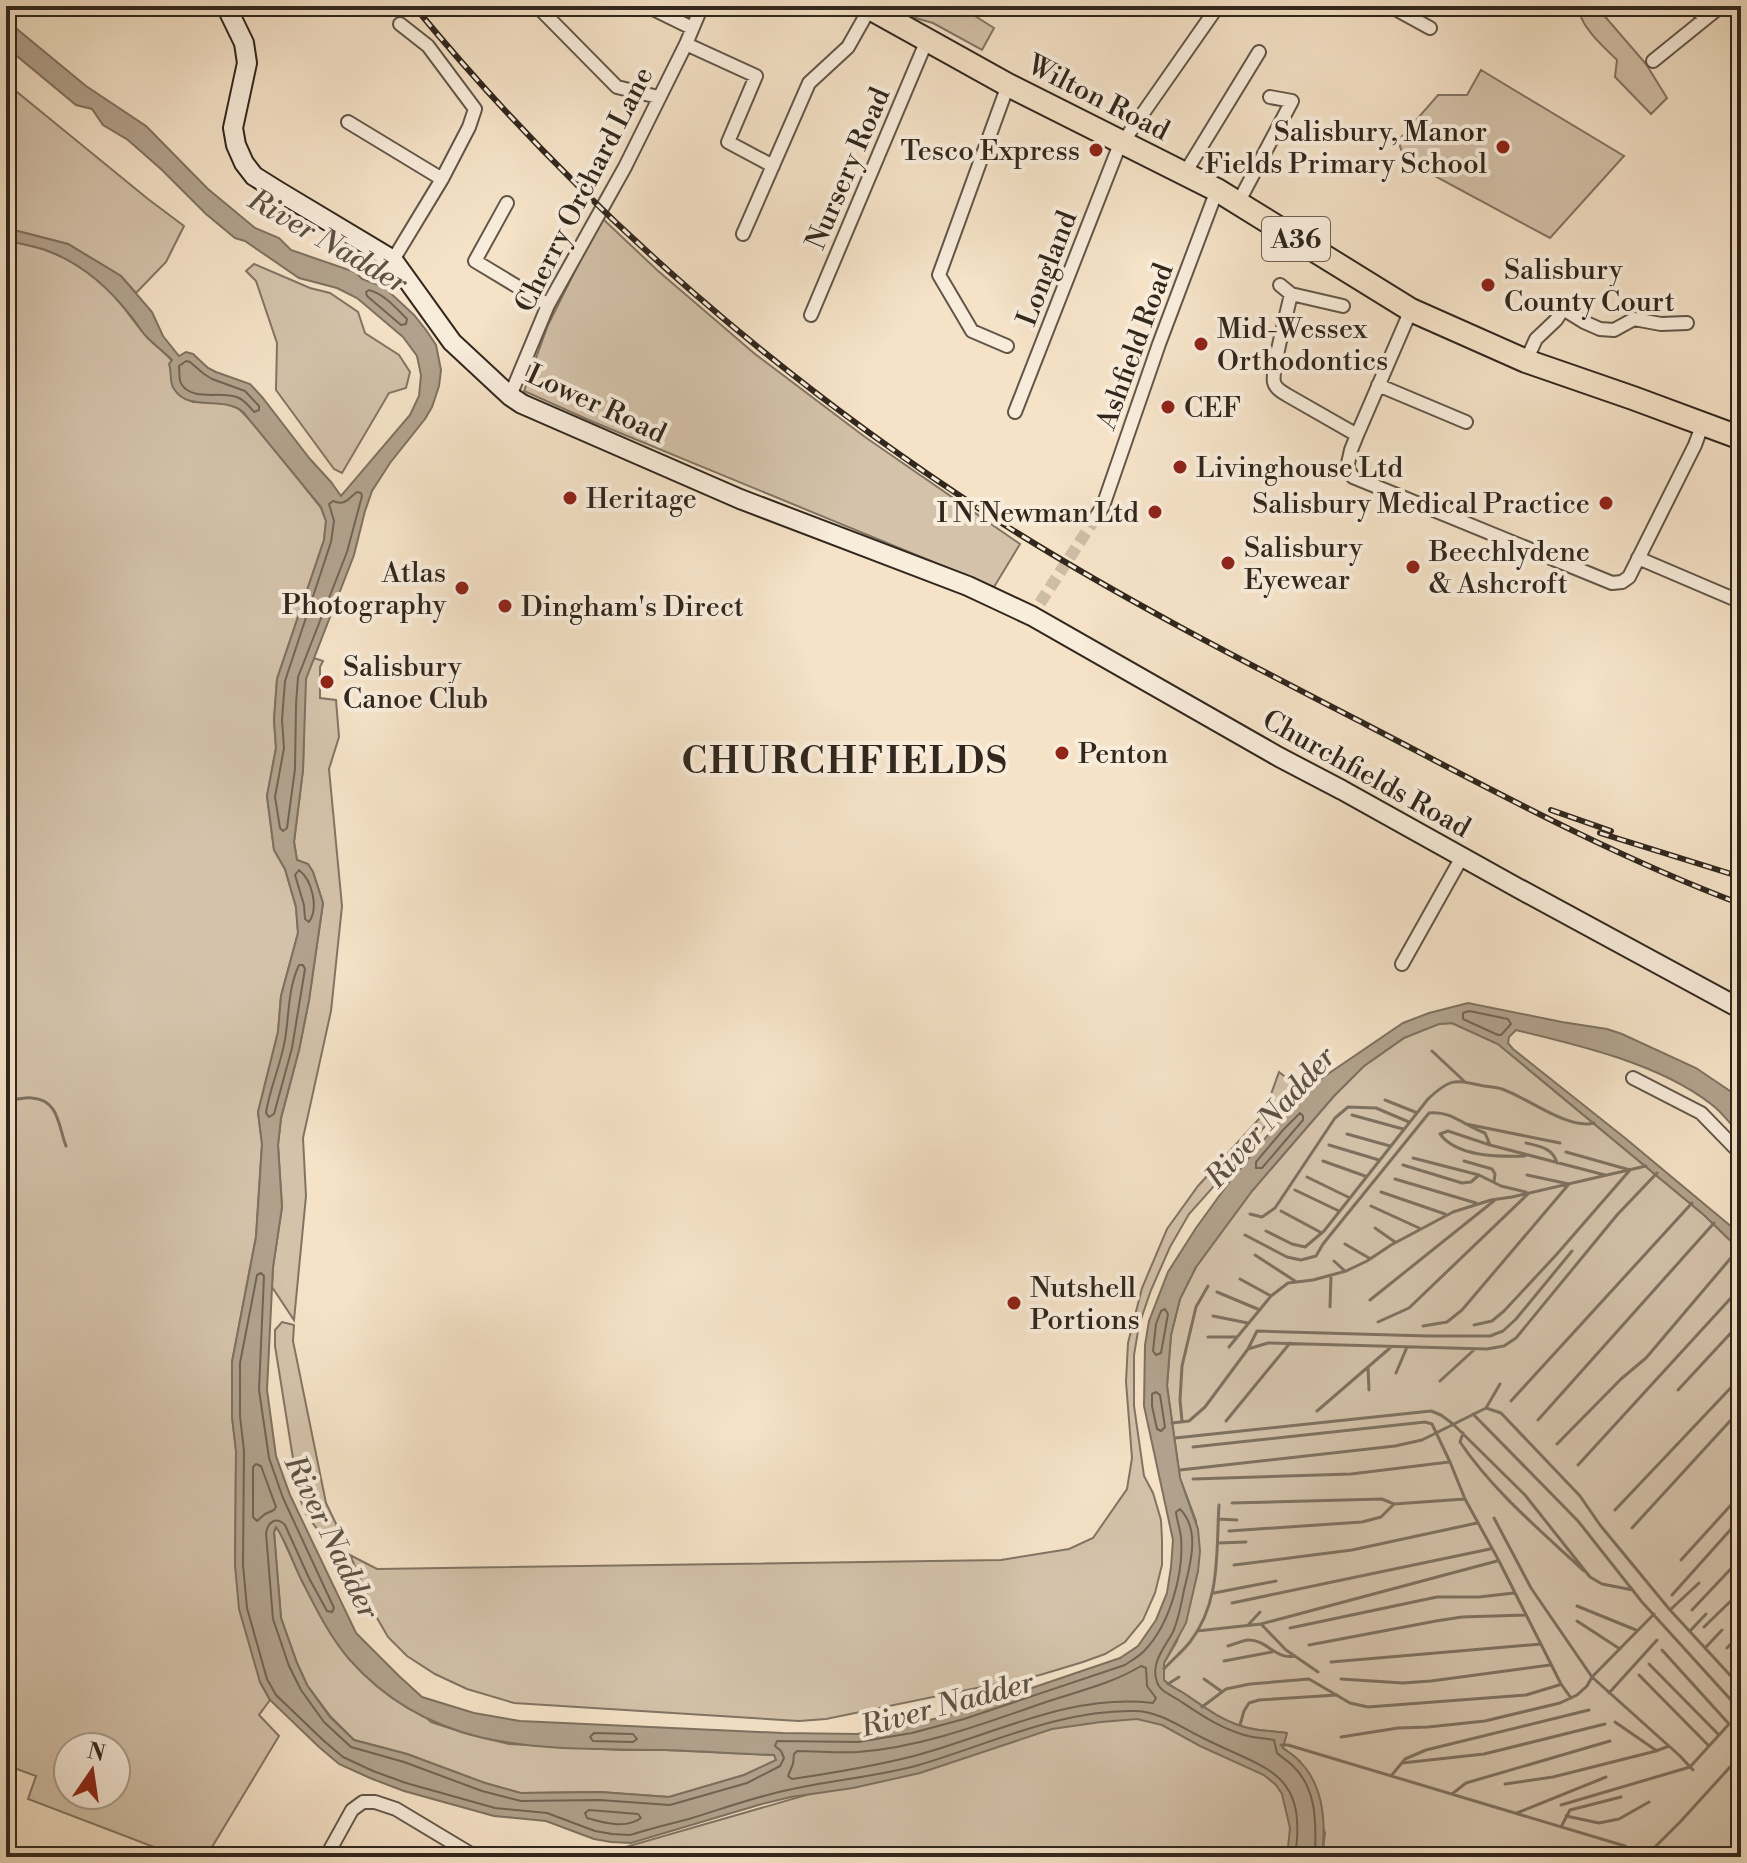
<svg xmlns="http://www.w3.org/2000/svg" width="1747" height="1863" font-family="'Libre Bodoni',serif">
<rect width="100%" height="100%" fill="#f5e2c7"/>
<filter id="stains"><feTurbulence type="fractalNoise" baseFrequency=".0025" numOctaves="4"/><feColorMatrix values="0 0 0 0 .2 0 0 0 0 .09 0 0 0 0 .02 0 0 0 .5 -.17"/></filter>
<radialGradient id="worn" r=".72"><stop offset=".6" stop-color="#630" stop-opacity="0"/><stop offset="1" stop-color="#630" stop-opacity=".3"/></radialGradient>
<path fill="#d4c2aa" stroke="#827464" stroke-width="2" fill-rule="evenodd" d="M892,6h67l35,22 -12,22 -49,-27 -21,-6z
M1573,6h23l50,58 21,34 -16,16 -36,-37 2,-17c-10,-10 -21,-19 -29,-31 -7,-8 -7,-17 -15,-23z
M1481,70l143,86 -74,82 -145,-78 -7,-19 40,-46h29z
M6,83l142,116 36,27 -18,36 -30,31 -15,-17 -53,-32 -62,-16z
M603,219l54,51 98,84 110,83 155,107 -26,43 -403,-166 -67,-30 24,-66 43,-86z
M6,240c14,3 29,6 42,11 19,7 39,20 53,32 18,15 30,36 45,53 7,8 18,15 26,25l-1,18 8,14 14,9 33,1 10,3 21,21 64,81 5,13 -2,19 -47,139 -3,41 2,28 -9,48 7,54 11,19 11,38 2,26 -17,63 -3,36 -20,80 4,32 -6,93 -24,125v54l4,35 -1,114 25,117 10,18 -11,15 20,21 -73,121h-26l-152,-58 8,-23 -30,-11zM68,1747h48v48h-48z
M254,264l56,24 20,5 28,19 7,21 34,22 11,17 -4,16 -17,5 -47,80 -8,-4 -58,-79 1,-47 -21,-62 -10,-10z
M314,658l9,3 -3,6v31l16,2 3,37 -10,32 13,137 -11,105 -28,127 3,58 -12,124 -22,-33 1,-20 9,-60 -4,-62 3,-27 18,-68 10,-50 14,-97 -10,-31 -5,-8 -11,-4 -3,-18 9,-72 2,-91z
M1452,1023l46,21 206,171 37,36v606h-419l3,-24 -25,-72 -17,-13 3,-15c-12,-2 -26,-2 -38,-5 -24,-6 -43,-20 -63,-34 -7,-5 -15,-7 -21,-14v-17l13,-22 21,-70 -2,-50 -16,-43 -13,-92 4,-51 9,-36 16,-32 56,-76 82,-95 30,-30 40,-28 14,-7 21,-7z
M1279,1072l13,10 -6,14 -16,24 -31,38 -50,56 -19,33 -19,43 -12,35 -5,30v51l10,70 9,17 8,27 1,19v26l-7,28 -12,27 -18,22 -20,12 -22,8 -43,13 -214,44 -27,2 -285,-18 -47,-14 -32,-15 -28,-18 -19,-19 -11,-19 -27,-63 27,14 624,-9 68,-11 24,-11 34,-49 5,-31 -6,-76 2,-39 14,-55 25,-59 31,-43 61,-67 11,-22z
M282,1322l12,3 -1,16 33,162 12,25 -18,5 -14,-19 -7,-18 -24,-150v-16z
M277,1526l25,55 24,44 105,97 37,12 41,10 113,6h43l109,5 3,5 -33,15 -75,22 -69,-5 -80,1 -35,-10 -78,-29 -53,-14 -23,-23 -24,-32 -10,-22 -16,-45 -7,-86z
M1133,1701l128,63 30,31 13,62h-685l3,-9z"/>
<path fill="#b2a28d" stroke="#7e7160" stroke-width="2" fill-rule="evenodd" d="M6,20l80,66 60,40 62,63 47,39 24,10 12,12 64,22 7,7 22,8 30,28 12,15 10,15 5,25 -2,16 -7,21 -7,12 -35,44 -18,28 -7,20 -11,44 -48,124 -3,91 -9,72 3,18 11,4 5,8 10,31 -14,97 -10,50 -18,68 -3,27 4,62 -9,60 -6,123 9,66 14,39 66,138 43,43 23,21 52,16 46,8 263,12 74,1 53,-9 51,-13 159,-54 18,-12 18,-26 11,-27 4,-26 2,-27 -29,-134 1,-61 4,-24 19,-49 28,-44 37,-51 44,-53 45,-46 81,-55 26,-10 39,-10 94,19 45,7 15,5 74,34 34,23 11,13v31c-10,-10 -19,-23 -30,-31 -51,-40 -132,-59 -195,-74l-7,7 -1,6 5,6 112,89 114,95 2,2v16l-37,-36 -206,-171 -46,-21 -13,1 -35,14 -40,28 -30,30 -82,95 -56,76 -16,32 -9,36 -4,51 13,92 18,51 2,22 -2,20 -12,52 -22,40v17c6,7 14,9 21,14 20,14 39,28 63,34 12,3 26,3 39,5l-4,15c5,4 11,7 15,12 26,24 28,64 24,97h-35l3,-29 -8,-34 -6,-9 -12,-10 -64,-29 -38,-21 -25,-6 -36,3 -49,7 -132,44 -67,15 -62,9 -29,7 -131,39 -20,-1 -17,-3 -48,-18 -52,-5 -90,-25 -34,-13 -31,-14 -20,-17 -49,-47 -10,-18 -21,-73 -4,-44 1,-114 -4,-34v-55l24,-125 6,-93 -4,-32 20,-80 3,-36 17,-63 -2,-26 -11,-38 -11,-19 -7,-54 9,-48 -2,-28 3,-41 47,-139 2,-19 -5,-14 -78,-95c-19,-17 -54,1 -69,-23 -5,-7 -2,-17 -5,-25l3,-4c-9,-9 -19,-16 -27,-25 -4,-4 -7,-10 -11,-15 -22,-29 -51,-56 -86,-69 -13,-5 -28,-7 -42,-11v-12l62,16 53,32 31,36 11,24 16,20 7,-4 7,2 15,14 8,4 34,12 12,13 48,62 21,23 10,14 69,-81 9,-19 2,-21 -4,-19 -14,-19 -46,-39 -20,-10 -38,-10 -54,-37 -10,-3 -29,-24 -44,-44 -34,-30 -25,-15 -11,-16 -16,-4 -70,-58zM276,1527c11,15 17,37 26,54 13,26 28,56 47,78 85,97 197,89 316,91 36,1 73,4 109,5l2,5 -32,15 -75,22 -69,-5 -79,1 -36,-10 -78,-29 -53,-14 -24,-23 -23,-32 -10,-22 -16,-45 -7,-86z"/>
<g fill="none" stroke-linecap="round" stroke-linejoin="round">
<path stroke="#726455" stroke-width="2" d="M369,290c15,4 27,18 38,29l-1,5 -5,1 -34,-29 -1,-4z
M186,361l4,1 14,12 8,5 33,12 14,15v4l-5,2c-4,-5 -9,-11 -15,-14 -17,-8 -45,4 -57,-13 -4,-5 -2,-13 -3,-19z
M357,492l4,1 1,3 -15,56 -49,125 -2,28 -1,64 -8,59 -4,3 -3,-3 -5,-31 9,-49 -2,-28 3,-39 46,-139 3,-21 -5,-17 4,-3c12,5 15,-2 24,-9z
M299,870c13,10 20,38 10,52l-4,-3 -1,-14 -9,-30z
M299,965h4l2,4 -13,79 -18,66 -5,3 -3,-4c4,-27 17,-53 20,-80 3,-23 3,-47 13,-68z
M1469,1011l39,8 3,5 -10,11h-3l-35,-16v-6z
M1300,1113l3,3v4l-41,48h-6v-6l27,-32z
M1165,1309l3,5 -7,39 -5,2 -3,-4 3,-27 5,-13z
M1156,1392l4,3 5,32 -4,4 -4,-2 -5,-23v-12z
M256,1464l5,2 15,41 -2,3 -9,4 -8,7 -4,-4v-50z
M1141,1666l5,2 1,18 9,12 -3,5c-83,-10 -160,32 -239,53 -40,10 -81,17 -122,23l-4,-3 5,-12 1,-10 3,-3c20,0 41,2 61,1 66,-5 130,-30 191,-51 31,-10 64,-18 92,-35z
M594,1733l39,1 4,5 -4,3 -40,-1 -3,-4z
M589,1810l49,4 3,4c-15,11 -37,5 -54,0l-2,-5z
M1295,1857c13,-87 -29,-87 -92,-119 -21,-10 -42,-26 -67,-27 -75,-2 -146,33 -217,54 -43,12 -88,15 -131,25 -34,7 -66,19 -99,29 -20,5 -40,10 -59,16l-18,-1 -17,-3 -48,-18 -52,-5 -89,-25 -33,-12 -30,-14 -19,-16 -48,-46 -9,-16 -20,-71 -4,-43 1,-114 -4,-35v-53l17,-88 4,-2 3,3 -5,114 10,68 14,40 51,110 -2,4 -5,-1 -18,-33 -24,-53c-9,-9 -17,-3 -19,8l7,86 16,47 12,24 23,32 27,25 53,15 78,29 39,10 78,-1 71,5 77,-22 33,-17 4,-8 -3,-7 -6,-5 2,-5 81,1 54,-9 52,-14 161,-54c7,-5 15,-9 20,-15 25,-26 39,-77 36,-113 -1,-8 -4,-16 -5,-25l4,-3c21,21 10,56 4,81 -3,15 -5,28 -11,42 -8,15 -23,31 -16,50 3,10 15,13 23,19 21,14 40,27 64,34 10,3 21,3 30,5l3,13c4,4 10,7 15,12 26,24 24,60 23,92"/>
<path stroke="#7e7160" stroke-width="3" d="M1432,1051l32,30
M6,1099c9,2 17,-2 26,-1 27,2 26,27 34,48
M1385,1100l30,12
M1352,1115l51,14
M1466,1124l94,19
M1347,1134l43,12
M1526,1143c13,3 27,5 31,20
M1329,1145l50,15
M1490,1145l-42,-14 -8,3c17,23 59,23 85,22
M1413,1158l66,17
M1323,1161l42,15
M1464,1161l28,8 3,5 -1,8
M1403,1165l59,18 9,-1 8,-7 22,11 25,6
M1307,1177l43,21
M1395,1179l81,24
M1295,1190l44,21
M1381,1192l64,22
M1371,1206l48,22
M1281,1211l39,21
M1250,1214l12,3 13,-9 60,-90 13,-11 28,1 33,14
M1375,1228l20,14
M1266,1231l26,13 13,3 19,-16 104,-132c23,-22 27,-19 56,-13 6,1 12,1 18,3 26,9 66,41 92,34
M1245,1235l42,22 14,3 15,-4 7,-12 106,-131c21,-3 36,13 56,20l5,12 115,30
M1345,1244l24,14
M1255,1255l40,26
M1334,1261l11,10
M1240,1279l31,17
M1217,1292l43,18
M1370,1300l125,-100
M1330,1307l1,-32
M1213,1316l35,7
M1378,1322l31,-14 120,-115
M1474,1325l18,-4 12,-10 53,-57 73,-84 -64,-18
M1423,1326l24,-4 15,-12 107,-126 -42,-9
M1208,1337h29
M1229,1347l42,-51 17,-13 25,-3 33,-9 21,-10 24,-16 62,-33 38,-12 21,-3 134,-31
M1248,1349l9,-18 171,5h62l13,-5 13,-12 56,-68
M1368,1367l1,23
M1396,1373l11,-26
M1440,1381l35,-32
M1678,1390l63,-68
M1511,1401l181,-198
M1486,1408l14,-24
M1317,1411l73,-63
M1473,1414l105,107 64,81 99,109
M1538,1420l176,-197
M1182,1421l-2,-21 2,-34 14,-59 12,-21
M1226,1421l64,-78
M1172,1423l17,-2 16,-14 43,-58 20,-6 219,6 17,-3 12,-8 101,-123 40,-42
M1463,1433l-3,9c34,50 80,88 124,129
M1175,1438l256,-27 10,4 12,9 72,71 65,82 12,7 31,6
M1557,1444l64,-65 25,-21 95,-112
M1193,1447l232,-25 7,2 18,38 15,37 34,62 62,123 10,14
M1578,1465l163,-178
M1180,1470l215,-24 27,-6 64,-32 15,5 79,83 20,29 70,85 71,77
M1193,1479l158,-5 98,-12
M1232,1503l150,-4 12,5 71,-5
M1615,1510l126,-133
M1494,1518l37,70 61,89 62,-63
M1218,1519l19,1
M1632,1528l109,-119
M1229,1531l133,-9 19,-5 13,-13
M1218,1543l28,-1
M1681,1560l60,-66
M1234,1565l118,-15 125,-27
M1214,1593l62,-12
M1672,1595l69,-77
M1232,1603l258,-54
M1577,1606l59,24
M1670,1610l29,-27
M1692,1610l49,-52
M1577,1621l43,28
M1249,1624l11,-12
M1261,1624l236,-63
M1704,1627l37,-36
M1290,1628l147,-31h42l35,-4
M1197,1631l64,-7 25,26 32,22
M1690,1631l16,-17
M1309,1645l127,-24 26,-4 64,-2
M1228,1646c6,-2 14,-5 20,-6 18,-1 28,20 46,16
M1706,1647l16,-17
M1727,1648l14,-15
M1736,1660l5,-5
M1224,1661l48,-9
M1331,1662l210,-18
M1649,1664l70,71
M1164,1669c8,-9 18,-17 26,-27 31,-40 26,-89 29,-137
M1639,1675l70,71
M1204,1679l17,12
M1341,1679l62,4 28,-2 119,-16
M1168,1684l11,-7
M1609,1693l48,-53
M1202,1707l24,-18 24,-5 59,-5 41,24 18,4 158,-12 33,-10
M1615,1722l42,29
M1240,1725l4,-14 5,-8 10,-3 78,-5
M1341,1737l57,-9 30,-1 57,-6 75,-18 17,-8 10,-9 5,-9 88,79 13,14
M1281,1745h7l337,101 11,11
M1402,1763l82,-9 121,-30
M1391,1776l14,-17 21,-9 163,-40
M1505,1784l48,-7 103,-26 13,-5
M1452,1794l14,-11 144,-42
M1561,1805l129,-38 39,-43 -67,-74
M1517,1813l89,-36
M1566,1816l33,7 20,-4 30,-17
M1561,1827l9,-17 51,-13
M1645,1857l36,-36 60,-66"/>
<path stroke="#cebda5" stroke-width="12" stroke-dasharray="12 6" stroke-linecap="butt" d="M1040,603l56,-86"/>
<defs>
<path id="street" d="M537,6l80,81 41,10
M647,6l45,22
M1390,6l40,22
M1693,6l12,12
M400,24l28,22 47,63 -6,18 -27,52
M686,44l70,32 -28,66 45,24
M1653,61l68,-55
M348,122l94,57 -49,81
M1185,173l74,-121
M507,203l-32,58 73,44
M1238,203l54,-102 -22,-4
M743,234l66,-151 39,-36 22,-39
M1280,285l11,9c-3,15 -20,77 -17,88 1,6 8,10 13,13l70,40
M1291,294l52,12
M1411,310l-54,125 -6,15 -4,18 6,9 259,106 10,-1 7,-5 66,-132 8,-22
M811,315l116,-275
M1007,346l-35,-15 -33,-56 69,-190
M1526,361l10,-22 20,-19 7,-11 21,13 16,7 14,1 20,-11 27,5 26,-1
M1378,385l88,37
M510,396l38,-91 77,-138 61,-123 16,-38
M1015,412l103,-263 100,-143
M1096,517l7,-11 56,-162 58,-154
M1638,558l103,44
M1402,964l60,-107
M1633,1078l68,35 40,41
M326,1857l26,-47 11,-8h12l21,7 80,48"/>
<path id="secondary" d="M226,6l18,37 3,20 -14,65 3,17 8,18 10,13 24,15 115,69 59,82 58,54 12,8 218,95 228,87 64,30 247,141 63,33 174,97 225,122"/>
<path id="highway" d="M866,6l142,79 209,105 194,120 115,51 107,37 108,40"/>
</defs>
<use href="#street" stroke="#625648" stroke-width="16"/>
<use href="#secondary" stroke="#31271d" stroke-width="22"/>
<use href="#highway" stroke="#31271d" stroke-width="26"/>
<use href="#street" stroke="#f8ecdb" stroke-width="12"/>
<use href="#secondary" stroke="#f8ecdb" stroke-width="18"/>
<use href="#highway" stroke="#f5e2c7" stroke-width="22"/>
<defs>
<path id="rail" d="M414,6c168,205 374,382 597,523 115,72 236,134 356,196 123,64 244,130 374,179
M1551,810l60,21
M1600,833l141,44"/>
</defs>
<use href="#rail" stroke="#31271d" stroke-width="6"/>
<use href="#rail" stroke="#f8ecdb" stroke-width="3" stroke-dasharray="9" stroke-linecap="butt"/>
</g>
<g fill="#8f2418" stroke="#f8ecdb" stroke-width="3">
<circle cx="1503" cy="147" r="8"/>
<circle cx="1096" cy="150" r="8"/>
<circle cx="1488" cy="285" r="8"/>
<circle cx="1201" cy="344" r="8"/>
<circle cx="1168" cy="407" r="8"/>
<circle cx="1180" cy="467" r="8"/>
<circle cx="570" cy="498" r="8"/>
<circle cx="1606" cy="503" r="8"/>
<circle cx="1155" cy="512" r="8"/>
<circle cx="1228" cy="563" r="8"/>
<circle cx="1413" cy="567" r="8"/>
<circle cx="462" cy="588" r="8"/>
<circle cx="505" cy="606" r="8"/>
<circle cx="327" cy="682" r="8"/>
<circle cx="1062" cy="753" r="8"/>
<circle cx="1014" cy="1303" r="8"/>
</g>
<g text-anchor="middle" stroke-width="8" stroke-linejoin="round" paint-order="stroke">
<rect fill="#f8ecdb" stroke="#6d6256" stroke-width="2" x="1262" y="217" width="68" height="44" rx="6"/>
<g font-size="26" font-weight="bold" fill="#31271d">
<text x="1296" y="248">A36</text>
</g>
<g font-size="28" fill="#31271d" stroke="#f8ecdb">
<text transform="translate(1099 97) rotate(27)" y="10">Wilton Road</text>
<text transform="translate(847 168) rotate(-67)" y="10">Nursery Road</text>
<text transform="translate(583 189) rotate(-63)" y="10">Cherry Orchard Lane</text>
<text transform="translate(1046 268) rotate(-69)" y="10">Longland</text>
<text transform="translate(1134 346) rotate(-70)" y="10">Ashfield Road</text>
<text transform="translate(597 403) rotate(25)" y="10">Lower Road</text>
<text transform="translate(1367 773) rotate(29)" y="10">Churchfields Road</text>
</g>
<g font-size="28" fill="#31271d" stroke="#f8ecdb" text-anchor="start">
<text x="1487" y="141" text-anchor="end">Salisbury, Manor<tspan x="1487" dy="32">Fields Primary School</tspan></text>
<text x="1080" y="160" text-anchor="end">Tesco Express</text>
<text x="1504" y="279">Salisbury<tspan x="1504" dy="32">County Court</tspan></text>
<text x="1217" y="338">Mid-Wessex<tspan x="1217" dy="32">Orthodontics</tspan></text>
<text x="1184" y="417">CEF</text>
<text x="1196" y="477">Livinghouse Ltd</text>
<text x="586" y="508">Heritage</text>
<text x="1590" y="513" text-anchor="end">Salisbury Medical Practice</text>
<text x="1139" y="522" text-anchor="end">I N Newman Ltd</text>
<text x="1244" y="557">Salisbury<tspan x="1244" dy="32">Eyewear</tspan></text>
<text x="1429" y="561">Beechlydene<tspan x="1429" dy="32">&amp; Ashcroft</tspan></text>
<text x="446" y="582" text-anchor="end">Atlas<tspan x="446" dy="32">Photography</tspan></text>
<text x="521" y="616">Dingham's Direct</text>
<text x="343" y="676">Salisbury<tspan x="343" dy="32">Canoe Club</tspan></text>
<text x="1078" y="763">Penton</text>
<text x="1030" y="1297">Nutshell<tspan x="1030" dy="32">Portions</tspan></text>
</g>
<g font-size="30" font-style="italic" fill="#5e5244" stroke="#f8ecdb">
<text transform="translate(328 241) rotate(30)" y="10">River Nadder</text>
<text transform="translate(1270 1117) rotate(-48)" y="10">River Nadder</text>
<text transform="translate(332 1537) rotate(64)" y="10">River Nadder</text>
<text transform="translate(947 1704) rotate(-15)" y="10">River Nadder</text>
</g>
<g font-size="36" font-weight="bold" letter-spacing="2" fill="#31271d" stroke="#f8ecdb">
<text x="845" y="773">CHURCHFIELDS</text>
</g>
</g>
<rect width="1747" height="1863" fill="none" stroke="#f5e2c7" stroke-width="32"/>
<rect x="8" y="8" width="1731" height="1847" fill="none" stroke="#31271d" stroke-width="4"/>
<rect x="16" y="16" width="1715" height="1831" fill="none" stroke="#31271d" stroke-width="2"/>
<g transform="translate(92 1771) rotate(13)"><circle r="38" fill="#f8ecdb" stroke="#a89d8f" stroke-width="2"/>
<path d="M0-6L14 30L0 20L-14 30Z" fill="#8f2418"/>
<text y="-12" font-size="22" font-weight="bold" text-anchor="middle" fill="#31271d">N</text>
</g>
<rect width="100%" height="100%" filter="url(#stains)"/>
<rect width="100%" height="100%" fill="url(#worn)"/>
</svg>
